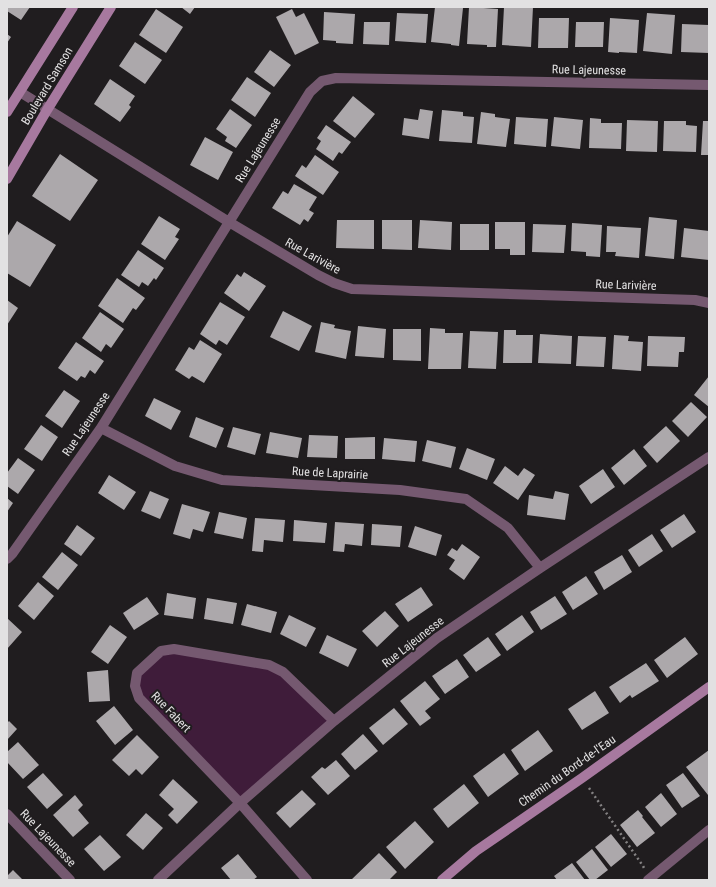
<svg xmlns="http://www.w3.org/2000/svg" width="716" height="887" font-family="'Roboto Condensed',sans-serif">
<rect width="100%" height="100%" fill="#201d1f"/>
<path fill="#3f1c3a" d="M161,651l108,14 65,56 -94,82 -101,-105 -2,-25z"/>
<path fill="#aca8ab" d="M7,7h23l-9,13 -14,-9z
M181,7h14l-5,7z
M435,7h16l12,1 -4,38 -8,-1v-1l-20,-2z
M469,7l29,2 -2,38h-9v-2l-20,-1z
M504,7h29l-2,40 -29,-2z
M156,9l27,18 -17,26 -27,-18z
M292,9l4,8 8,-4 15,30 -24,12 -19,-38z
M324,12l31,2 -2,30 -17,-1v-2l-13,-1z
M397,13l31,1 -2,29 -31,-2z
M647,13l28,2 -3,39 -29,-3z
M539,18h30l-1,30h-30z
M610,18l29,2 -2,33 -18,-1v1l-11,-1z
M364,22h26l-1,23 -26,-1z
M576,22h28l-1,25h-28z
M682,24l27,1v28l-28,-1z
M7,34l4,3 -4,6z
M135,42l27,18 -17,24 -26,-18z
M270,50l21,15 -17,22 -20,-15z
M247,77l24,16 -16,24 -24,-17z
M110,79l25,17 -6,9 2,2 -11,15 -26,-18z
M353,96l22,18 -20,24 -22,-17z
M230,109l22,16 -16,23 -11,-7 2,-4 -11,-8z
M420,109l13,2 -4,28 -27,-4 2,-17 14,2z
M442,110l21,2v4l11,1 -2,26 -33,-2z
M481,112l14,2v3l15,2 -4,28 -29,-3z
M516,117l32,2 -2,28 -32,-3z
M554,117l29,3 -3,29 -29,-3z
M590,118l11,1v4h21l-1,26 -32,-1z
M627,120l31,1 -1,31 -31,-1z
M664,121h22v4l11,1 -1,26 -33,-1z
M703,121h6v34h-8z
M326,125l25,17 -9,12 -3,-2 -6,9 -17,-12 5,-8 -4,-3z
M205,137l28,15 -15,28 -28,-15z
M60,154l38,26 -28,41 -38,-25z
M315,155l24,17 -16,23 -28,-19 7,-11 4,3z
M294,184l23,13 -8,13 5,3 -6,9 -4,-3 -4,6 -28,-17 11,-17 5,3z
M159,216l21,13 -5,8 4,2 -14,21 -24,-16z
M649,217l28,3 -3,39 -29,-3z
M337,220h37v29l-38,-1z
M382,220h30v30l-30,-1z
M420,220l32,2 -1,28 -33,-2z
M17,221l39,24 -26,42 -23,-14v-36z
M495,222h30v33h-15v-6h-15z
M572,223l30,2 -2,32 -14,-1v-4l-15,-1z
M460,224h29v26h-29z
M533,224l33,1 -2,28 -32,-1z
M607,226l34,2 -2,30 -24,-2 1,-4h-10z
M684,228l25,3v29l-28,-3z
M138,250l26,18 -8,12 -2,-2 -6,8 -6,-4 -3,5 -18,-12z
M244,272l22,14 -17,25 -25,-18 13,-19 4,3z
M117,278l28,20 -9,12 -3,-2 -10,15 -25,-17z
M7,300l11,8 -11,17z
M220,302l25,15 -18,28 -8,-5 -3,5 -16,-11z
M283,311l29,15 -13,25 -29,-14z
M100,312l24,17 -13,19 -5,-4 -5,8 -19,-14z
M321,322l14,3 -1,3 17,3 -5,28 -31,-7z
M358,326l28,3 -2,29 -29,-2z
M430,328l15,1v4h18l-2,36h-33z
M393,329h28v32l-28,-1z
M504,330h12v5h17l-1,28h-29z
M470,331l28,1 -2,37 -28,-1z
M540,334l32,2 -1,28 -33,-1z
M614,335l15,1 -1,5 15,1 -2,29 -29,-2z
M578,336l28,1 -2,30 -28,-1z
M648,336l37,1 -1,15h-5l-1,15 -31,-1z
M200,340l22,14 -18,29 -12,-7 -3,3 -14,-9 14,-23 5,3z
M76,342l28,19 -9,13 -5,-4 -5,8 -4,-2 -4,5 -19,-13z
M709,376v31l-15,-12z
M64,390l16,11 -18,27 -17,-12z
M154,398l27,13 -10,19 -26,-14z
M691,402l16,15 -19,20 -16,-16z
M196,417l28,11 -8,20 -27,-11z
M41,425l17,12 -16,24 -18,-12z
M666,426l14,15 -23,22 -14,-16z
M233,427l28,7 -6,21 -28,-8z
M270,432l32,6 -4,20 -32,-5z
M309,435l29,1 -1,22 -30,-1z
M375,437v22h-30v-21z
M384,438l33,3 -2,21 -33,-3z
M427,440l29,7 -5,21 -29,-7z
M467,448l28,11 -8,21 -28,-11z
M634,449l13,17 -23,19 -13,-17z
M18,458l17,12 -17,24 -11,-8v-13z
M505,466l13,10 6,-8 11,7 -17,25 -25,-17z
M603,469l12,18 -24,17 -12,-18z
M109,475l27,17 -12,18 -26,-17z
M150,491l19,8 -9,20 -19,-8z
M555,491l14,3 -4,26 -38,-5 2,-20 24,4z
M7,498l6,5 -6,9z
M182,504l28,8 -7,20 -10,-3 -3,10 -17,-5z
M219,512l28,6 -4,21 -29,-6z
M684,514l12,18 -24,16 -12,-18z
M255,518l30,2 -2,22 -19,-2 -1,12 -11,-1z
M294,520l33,3 -2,20 -32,-2z
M335,522l29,2 -2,22 -17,-2 -1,8 -11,-1z
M372,524l30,2 -2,21 -29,-2z
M77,525l18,13 -14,18 -17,-12z
M415,526l27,9 -6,21 -28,-9z
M652,534l11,17 -24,16 -11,-17z
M462,544l18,13 -16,23 -15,-11 6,-9 -8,-5 5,-7 5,3z
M62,552l16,13 -20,25 -16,-13z
M622,555l10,17 -28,18 -10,-18z
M586,576l12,18 -25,16 -11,-18z
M38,582l16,14 -20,24 -16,-14z
M421,587l12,18 -25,17 -13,-18z
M167,593l29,5 -3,21 -29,-4z
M555,596l12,18 -26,16 -11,-18z
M147,597l12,17 -25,16 -11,-17z
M207,598l30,5 -4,21 -29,-5z
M247,604l30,8 -6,21 -30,-8z
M385,611l14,15 -22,21 -15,-16z
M289,615l27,13 -10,19 -26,-13z
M522,615l12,17 -27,19 -12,-17z
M7,618l15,14 -15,17z
M110,625l17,12 -19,27 -17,-12z
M327,635l30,14 -9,18 -29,-14z
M488,637l13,18 -25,17 -13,-17z
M685,637l13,17 -31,24 -13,-18z
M457,659l12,18 -24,17 -13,-18z
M646,663l13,18 -27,17 -2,-3 -10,8 -11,-16z
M108,670l2,31 -21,1 -2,-30z
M425,681l15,18 -15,12 6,7 -11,8 -20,-25z
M595,691l14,22 -27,17 -14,-21z
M114,706l19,24 -18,15 -19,-24z
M394,708l14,16 -25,21 -14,-17z
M9,721l8,8 -10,11v-17z
M538,730l15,21 -28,20 -14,-21z
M363,734l15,17 -23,19 -14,-16z
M137,735l22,22 -17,18 -6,-6 -7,7 -17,-16z
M18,742l21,23 -16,14 -16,-17v-10z
M709,750v44l-1,1 -22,-28z
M504,753l15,21 -31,23 -15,-21z
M336,760l14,16 -22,19 -17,-18 11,-10 3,2z
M43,773l20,22 -16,14 -20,-22z
M683,773l17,23 -18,12 -16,-23z
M173,779l25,23 -21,22 -9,-9 6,-6 -15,-14z
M464,784l15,19 -31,25 -15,-19z
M302,790l14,14 -26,24 -14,-15z
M661,793l16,21 -16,13 -16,-20z
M75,795l8,10 -5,5 11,13 -16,14 -20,-22z
M638,810l5,6 -1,1 13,16 -18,14 -17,-22z
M146,813l17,15 -20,22 -17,-15z
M415,821l19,21 -29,27 -19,-22z
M611,834l16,20 -16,13 -16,-20z
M100,835l21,22 -17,14 -20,-22z
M592,849l16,21 -13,10h-5l-14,-18z
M379,853l18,19 -8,8h-38z
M238,854l19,23 -4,3h-22l-10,-12z
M572,863l13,17h-28l-3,-4z
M13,870l10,10h-16v-4z"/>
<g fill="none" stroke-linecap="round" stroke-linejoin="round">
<path stroke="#848283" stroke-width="2.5" stroke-dasharray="2 3" stroke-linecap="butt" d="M589,788l54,78 1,2"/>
<path stroke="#755970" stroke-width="10" d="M20,92l209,130 89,53 16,8 18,6 343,11 14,3
M101,428l74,38 47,14 178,10 66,9 42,29 32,40
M7,559l5,-5 89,-126 209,-336 12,-11 14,-3 373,7
M7,814l63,66
M158,880l82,-77 94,-82 103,-83 103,-70 169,-111
M307,880l-67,-77 -101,-105 -4,-12 2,-13 24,-22 13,-2 95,16 14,7 51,49
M648,880l61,-50"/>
<path stroke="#a7799f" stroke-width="10" d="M7,112l66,-105
M7,179l40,-69 64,-103
M442,880l34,-29 106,-73 127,-91"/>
</g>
<g text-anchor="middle" stroke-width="4" stroke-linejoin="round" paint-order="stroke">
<g font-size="12" fill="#e2e1e2" stroke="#201d1f">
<text transform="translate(589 70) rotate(1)" y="4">Rue Lajeunesse</text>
<text transform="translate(47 86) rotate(-59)" y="4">Boulevard Samson</text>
<text transform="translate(258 150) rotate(-58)" y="4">Rue Lajeunesse</text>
<text transform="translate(313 256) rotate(29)" y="4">Rue Larivière</text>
<text transform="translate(626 285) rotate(2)" y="4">Rue Larivière</text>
<text transform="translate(86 424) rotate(-56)" y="4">Rue Lajeunesse</text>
<text transform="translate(330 473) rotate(3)" y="4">Rue de Laprairie</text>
<text transform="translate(413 642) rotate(-38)" y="4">Rue Lajeunesse</text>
<text transform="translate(171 712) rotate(46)" y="4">Rue Fabert</text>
<text transform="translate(567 771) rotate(-35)" y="4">Chemin du Bord-de-l'Eau</text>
<text transform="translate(48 838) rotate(46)" y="4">Rue Lajeunesse</text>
</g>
</g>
<rect width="716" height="887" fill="none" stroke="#e2e1e2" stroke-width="16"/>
</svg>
